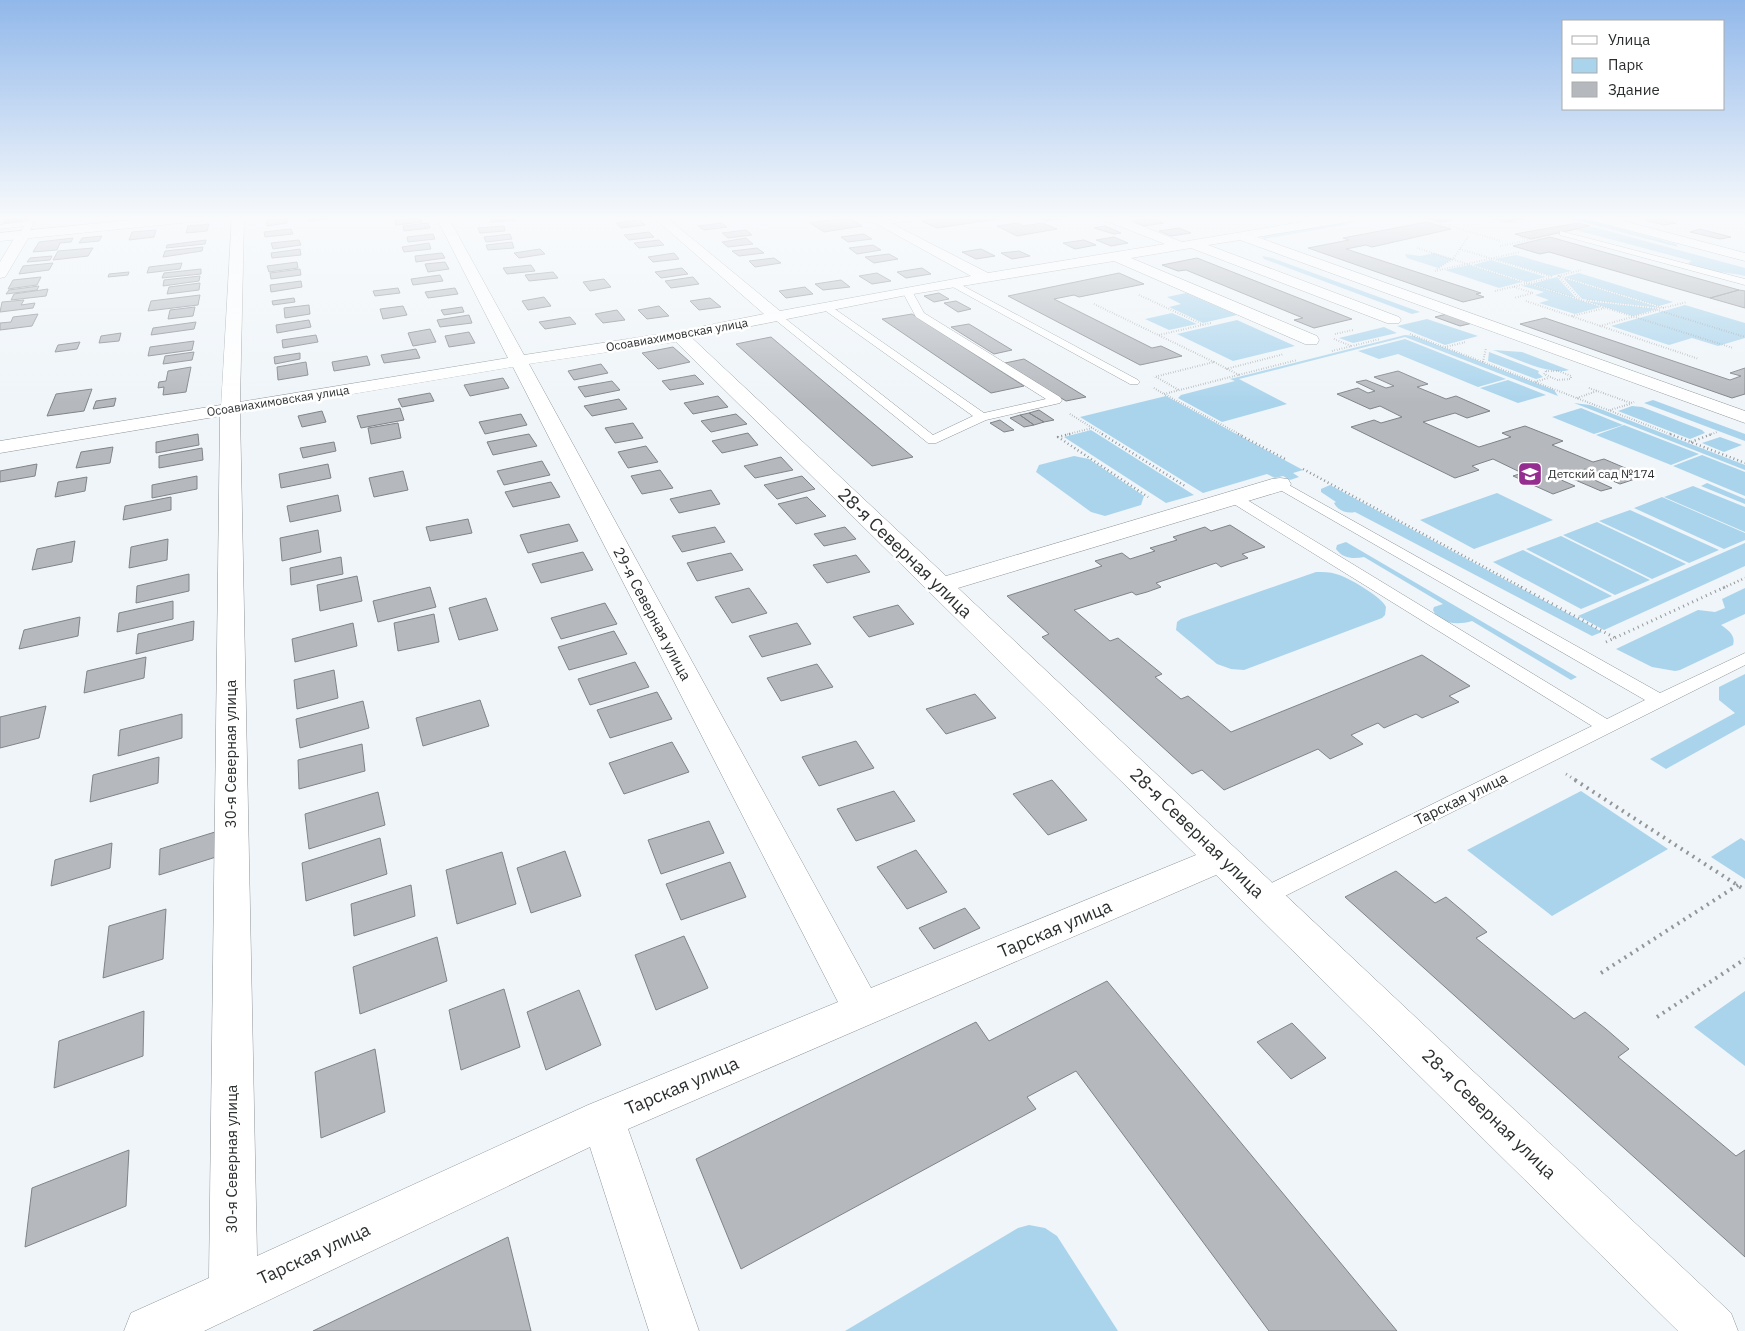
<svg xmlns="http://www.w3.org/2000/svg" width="1745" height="1331" font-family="'IBM Plex Sans',sans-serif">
<rect width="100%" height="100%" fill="#eff5f9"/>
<path fill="#aad4ec" d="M1578,217l98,27 2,3 -107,-28z
M1337,223l12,1 -85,15 -2,-3z
M1593,227l152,41v8c-18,-5 -40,-2 -57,-13l4,-2 -116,-31z
M1434,253l18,6 -14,9 -31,-10 -2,-4 15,2z
M1516,255l56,16 -21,5 -56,-17z
M1262,256l10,2 148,54 -8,2 -148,-55z
M1491,260l55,17 -19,5 -54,-17z
M1469,265l53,17 -23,6 -54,-18z
M1579,273l94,29 -14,4 -95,-29z
M1557,277l19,21 -45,-14z
M1563,278l98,30 -79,-9z
M1529,284l72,23 -26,7 -36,-11 10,-3 -14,-5 9,-3 -22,-6z
M1186,293l51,22 -34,8 -34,-16 12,-3 -14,-7z
M1586,301l71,8 -24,7z
M1685,305l60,18v15l-27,8 -26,-8 -23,7 -58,-19z
M1172,313l25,11 -28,6 -24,-11z
M1427,319l51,17 -33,9 -48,-19z
M1237,320l58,26 -62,15 -56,-27z
M1384,327l13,6 -44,10 -14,-5z
M1405,335l9,1 140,54 4,6 -153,-59 -166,42 48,25 -65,18 -44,-24 3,-3 54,-14 -5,-2z
M1405,339l101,40 -28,8 -80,-33 -19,5 -21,-8z
M1493,350l29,2 47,18c-20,6 -56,-13 -76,-20z
M1489,352l50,19 -1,2 5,4 -7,2 -48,-18z
M1508,380l38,15 -28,8 -38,-15z
M1166,396l137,74 -10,3 6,4 -9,3 -7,-4 -8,2 -8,-4 -64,19 -123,-76z
M1653,400l92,34v7l-101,-38z
M1574,403l16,2 155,60v5z
M1632,406l10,1 60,23 3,3 -15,6 -72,-28z
M1581,408l42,17 -29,9 -42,-17z
M1624,425l75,29 -28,11 -75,-30z
M1091,430l103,65 -28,8 -102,-66z
M1720,437l22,8 -18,7 -22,-9z
M1702,455l43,17v24l-72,-30z
M1074,456l15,3 55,37 -3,9 -36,11 -14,-4 -55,-40 3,-7z
M1707,483l38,16v5l-44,-18z
M1330,485l272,147 -10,4 -237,-124c-7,2 -17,-1 -21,-9l2,-1 -15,-10v-3z
M1693,486l52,21v25l-81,-35z
M1497,493l56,27 -79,29 -54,-29z
M1662,497l83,36v7l-21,9 -90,-41z
M1630,510l89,40 -30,13 -90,-42z
M1597,522l89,42 -34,15 -89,-44z
M1561,536l89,44 -35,15 -89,-46z
M1346,542l231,135 -6,3 -99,-59c-13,4 -33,4 -39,-11l1,-3 9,-3 -79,-47c-10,2 -21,2 -28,-8l1,-4z
M1745,543v23l-141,64 -26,-14z
M1523,550l89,46 -31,13 -88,-47z
M1316,572c7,0 14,0 20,2 12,3 46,23 50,33l-1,8 -3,3 -138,52 -13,-1 -14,-5 -41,-34 1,-8 4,-3z
M1745,588v26l-24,11c7,5 15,10 12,20l-53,25 -5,1 -23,-4 -36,-18 82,-39 17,2 10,-4 -3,-9z
M1745,674v51l-79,44 -16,-10 85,-46 -16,-13v-13z
M1581,791l87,58 -116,67 -85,-66z
M1741,838l4,3v38l-34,-22z
M1745,991v75l-51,-39z
M1029,1225l16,3 12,8 61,95h-273l173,-103z"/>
<path fill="#b5b9be" stroke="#808489" d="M29,217l-2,4 -24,2 3,-4z
M287,217v6l-20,3v-7z
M308,217h20v2l-19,2z
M515,217l1,3 -25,2 -1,-4z
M947,217h64l-74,11 -15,-7z
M1038,217h32l-24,4z
M1423,217h19l10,3 -12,2z
M1489,217h44l-27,5z
M420,218l2,4 -26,3 -1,-5z
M848,218l14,8 -38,6 -14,-9z
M1152,218l12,5 -20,3 -11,-5z
M1657,218l19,5 -12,2 -19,-5z
M640,220l5,5 -24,3 -5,-5z
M1427,222l24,7 -79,18 -6,-2 -20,4 135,44 -5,1 8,3 -21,5 -155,-54 41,-8 -6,-2z
M428,223l2,5 -26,3 -1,-5z
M722,223l5,4 -23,3 -6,-4z
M1018,223l5,3 19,-3 15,6 -40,7 -20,-10z
M1578,223l12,3 -59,13 -16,-5z
M209,224l-2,7 -21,2 2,-7z
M504,226l1,5 -25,2 -2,-5z
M1105,226l16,7 -7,1 -20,-6z
M1179,228l12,5 -20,3 -12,-5z
M291,229l2,5 -28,3 -1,-5z
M1700,229l31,8 -11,2 -30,-7z
M156,230l-2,7 -25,3 3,-8z
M746,230l6,5 -24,3 -6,-5z
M649,232l5,5 -25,3 -5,-5z
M433,234l2,5 -27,3 -1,-5z
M510,234l2,5 -26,3 -2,-5z
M864,234l8,5 -24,3 -7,-5z
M102,236l-3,5 -20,2 3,-5z
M1114,237l14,6 -17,3 -15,-6z
M1550,237l189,53 -29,8 -161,-46 -9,2 -27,-8z
M73,238l-2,4 -11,1 -3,7 -24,2 6,-10z
M746,238l7,6 -25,3 -6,-5z
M206,240l-1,4 -39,4 1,-3z
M299,240l2,5 -28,4 -2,-6z
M659,240l5,5 -25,3 -5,-5z
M1084,240l12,5 -21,4 -12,-6z
M512,242l2,6 -26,2 -2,-5z
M429,243l2,6 -27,3 -2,-5z
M873,245l8,5 -24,4 -8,-6z
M203,247l-1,4 -39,6 2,-6z
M93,248l-5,8 -35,4 5,-9z
M757,248l7,5 -25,3 -7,-5z
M300,249l1,6 -29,3 -1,-5z
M540,249l5,5 -26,4 -5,-5z
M981,249l14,7 -19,3 -14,-7z
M1019,251l11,5 -18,3 -11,-6z
M442,253l3,5 -29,4 -1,-6z
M674,253l5,6 -26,3 -5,-5z
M889,254l9,5 -24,4 -9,-6z
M52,256l-2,4 -23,2 3,-4z
M774,258l7,5 -26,4 -6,-6z
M1197,258l122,48 33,13 -38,9 -20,-8 9,-2 -117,-48 -8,1 -16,-6z
M297,262l1,6 -29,4 -2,-6z
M445,262l4,7 -21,3 -3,-8z
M53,263l-4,7 -30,4 4,-8z
M182,263l-2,6 -33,4 2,-6z
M531,265l4,6 -28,3 -4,-6z
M682,268l6,6 -27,4 -6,-6z
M922,268l9,6 -25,4 -9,-6z
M201,269v5l-39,4 2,-5z
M300,269l1,6 -30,4 -1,-6z
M129,272l-1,3 -20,2 1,-3z
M553,272l5,6 -29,3 -4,-6z
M877,273l14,8 -19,3 -13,-8z
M1119,273l25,11 -65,13 -5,-2 -20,4 98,49 9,-2 21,10 -42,9 -132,-69z
M440,275l3,6 -30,4 -2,-6z
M200,276l-1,5 -36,5 1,-6z
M41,277l-4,8 -29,4 5,-9z
M693,277l6,7 -28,4 -6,-7z
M604,279l7,8 -21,4 -7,-9z
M841,280l9,7 -27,3 -8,-6z
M301,281l1,6 -31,5 -1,-7z
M200,283l-1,7 -32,4 2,-7z
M39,286l-2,4 -31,4 3,-4z
M805,287l8,7 -27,4 -7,-7z
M398,288l2,5 -25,3 -2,-5z
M455,288l3,6 -30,4 -3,-6z
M48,289l-2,7 -35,4 3,-6z
M1739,290l6,1v17l-35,-10z
M939,293l10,6 -15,3 -10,-6z
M200,295l-2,10 -50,6 3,-10z
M544,297l7,9 -23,4 -6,-9z
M294,298l1,4 -22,3 -1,-4z
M710,298l11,9 -22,3 -9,-9z
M24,300l-3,5 14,-2 -2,5 -33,4 2,-10z
M956,301l15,8 -13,3 -14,-9z
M309,305l1,9 -25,4 -1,-10z
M403,306l4,9 -24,4 -3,-10z
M659,306l10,10 -22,3 -9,-9z
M195,307l-2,9 -25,3 2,-9z
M462,307l2,5 -20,3 -3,-5z
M617,310l8,10 -22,3 -8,-9z
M38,314l-6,12 -32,4v-7l11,-1 2,-5z
M912,314l112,72 -33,7 -109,-74z
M1447,314l26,9 -13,3 -25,-9z
M469,315l3,8 -32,4 -3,-7z
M570,317l6,7 -31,5 -6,-7z
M1545,318l185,62 11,-4 -11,-3 15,-5v26l-13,4 -212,-74z
M309,320l2,7 -34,6 -1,-8z
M196,322l-2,7 -43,6 2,-7z
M969,324l43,26 -18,4 -43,-27z
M430,329l6,13 -23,4 -5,-13z
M469,332l6,11 -26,4 -4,-11z
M121,333l-2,8 -20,2 2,-7z
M316,335l2,7 -35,6 -1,-8z
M771,337l33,28 109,92 -41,9 -136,-122z
M194,341l-2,9 -44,6 2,-9z
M80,342l-3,7 -22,3 3,-7z
M673,347l17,15 -32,7 -16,-16z
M416,349l4,9 -36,5 -3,-8z
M194,352l-2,8 -29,4 2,-8z
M300,353v6l-25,5 -1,-7z
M367,356l3,9 -36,6 -2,-9z
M1024,359l62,38 -20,4 -61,-38z
M306,362l2,13 -30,5 -1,-13z
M601,364l7,9 -34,7 -6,-9z
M191,367l-5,25 -23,3 1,-8 -6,1 1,-6 7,-1 2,-10z
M1398,371l30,13 -11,3 29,12 10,-3 34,15 -23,7 -12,-5 -32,9 56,25 32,-10 -9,-4 23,-7 38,15 -11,4 41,17 11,-3 40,17 -24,8 -35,-15 -8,3 35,16 -11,3 -35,-15 -7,3 16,7 -22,8 -40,-18 9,-3 -29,-14 -21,7 7,4 -24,8 -104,-51 23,-7 7,3 21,-6 -22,-11 -10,3 -33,-15 21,-6 10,5 7,-2 -19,-9 10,-2 20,8 8,-2 -20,-9z
M695,375l9,9 -34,6 -8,-9z
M503,378l6,10 -39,8 -6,-11z
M612,381l8,9 -35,7 -7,-10z
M92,389l-8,22 -37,5 9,-22z
M430,393l4,8 -32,6 -4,-8z
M718,396l10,11 -35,7 -9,-11z
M116,398l-2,8 -21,3 3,-8z
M619,399l8,10 -35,7 -8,-10z
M400,408l4,12 -43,8 -4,-12z
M1039,410l15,10 -10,2 -15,-9z
M322,411l4,11 -24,5 -4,-11z
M1029,413l15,9 -10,3 -14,-10z
M521,414l6,11 -42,9 -6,-12z
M736,414l11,10 -36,8 -10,-11z
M1020,415l14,10 -10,2 -14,-9z
M1000,420l14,10 -10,2 -14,-9z
M398,423l3,15 -30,6 -3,-16z
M633,423l10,15 -28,5 -10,-15z
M748,433l10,12 -36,8 -10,-12z
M198,434l1,11 -43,8v-11z
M529,434l8,12 -44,9 -6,-13z
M334,442l2,9 -33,7 -3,-10z
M646,446l12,16 -30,6 -10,-16z
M113,447l-3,16 -34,5 5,-16z
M202,448l1,12 -44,8v-12z
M781,457l12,13 -38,8 -11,-12z
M542,461l8,14 -46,10 -7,-14z
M37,464l-2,12 -35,6v-11z
M328,464l3,14 -50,10 -2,-14z
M660,470l13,18 -31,6 -11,-18z
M403,471l5,19 -34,7 -5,-19z
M197,476v13l-45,9v-13z
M802,476l13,13 -38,10 -13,-14z
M87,477l-2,14 -30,6 3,-15z
M551,482l9,15 -47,10 -8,-15z
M711,490l9,14 -41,9 -9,-14z
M338,495l3,16 -51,11 -3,-16z
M171,497v13l-48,10 2,-14z
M807,497l19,19 -30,8 -18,-20z
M468,519l4,14 -42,8 -4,-14z
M569,524l9,17 -50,12 -8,-18z
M1230,525l35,22 -23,7 6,4 -16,5 -11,4 -5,-4 -60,20 5,4 -14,5 -11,3 -4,-3 -58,18 36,31 8,-3 44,36 -7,3 26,22 7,-3 43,36 191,-77 48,31 -21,10 10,6 -37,16 -6,-4 -32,14 -6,-5 -27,12 12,9 -33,15 -12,-10 -94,41 -22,-20 -10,4 -150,-137 7,-3 -42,-38 95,-30 -7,-5 27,-8 8,6 25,-8 -5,-3 27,-8 -4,-3 32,-10 6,4z
M715,527l10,15 -43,10 -10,-16z
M845,527l11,12 -32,7 -10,-12z
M318,530l3,22 -39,9 -2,-23z
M168,539l-1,21 -38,8 2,-21z
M75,541l-3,21 -40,8 5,-21z
M583,552l10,18 -52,13 -9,-19z
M731,553l12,17 -46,11 -10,-18z
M856,555l14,17 -43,11 -14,-18z
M341,557l2,17 -52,11 -1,-17z
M189,574v17l-53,12 1,-17z
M357,576l5,25 -42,10 -3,-26z
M430,587l6,20 -58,15 -5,-21z
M749,588l18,25 -35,10 -17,-26z
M486,598l12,32 -39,10 -10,-32z
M173,601v18l-56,13 2,-19z
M605,603l12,21 -56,15 -10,-21z
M898,605l16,19 -45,13 -16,-20z
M434,614l5,28 -41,9 -4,-28z
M80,617l-2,19 -59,13 5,-19z
M194,621l-1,19 -57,14 2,-20z
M353,623l4,23 -62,16 -3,-23z
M797,623l14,21 -49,13 -13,-21z
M614,631l13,23 -58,16 -11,-23z
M146,657l-2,21 -60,15 3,-22z
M635,662l14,25 -59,18 -12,-26z
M817,664l16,23 -52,14 -14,-23z
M334,670l4,28 -41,11 -3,-29z
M657,692l15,27 -62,19 -13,-28z
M975,694l21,24 -50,16 -20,-25z
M480,700l9,26 -66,20 -7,-28z
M363,701l6,27 -69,20 -4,-29z
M46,706l-7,32 -39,10v-31z
M182,714v24l-64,18 2,-26z
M856,741l18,27 -55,18 -17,-29z
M672,742l17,30 -65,22 -15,-31z
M362,744l3,27 -66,18 -1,-29z
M159,757l-1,26 -68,19 3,-27z
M1052,780l35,40 -39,15 -35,-41z
M894,791l21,30 -59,20 -19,-32z
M378,792l7,33 -76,24 -4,-35z
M709,821l15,32 -63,21 -13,-34z
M215,832l1,25 -57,18 1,-26z
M380,838l7,36 -81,27 -4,-38z
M112,843l-2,25 -59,18 4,-26z
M916,850l31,42 -40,17 -30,-42z
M565,851l16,45 -50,17 -14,-45z
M502,852l14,52 -59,20 -11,-54z
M730,862l16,35 -65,23 -15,-36z
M1396,871l39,32 11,-6 19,16 22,19 -11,6 98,81 11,-7 21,17 23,20 -11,8 118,99 9,-6v107l-400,-360z
M411,885l4,31 -61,20 -3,-32z
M965,908l15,20 -46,21 -15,-21z
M166,909l-3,50 -60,19 6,-52z
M684,936l24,52 -52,22 -21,-55z
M437,937l10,44 -87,33 -7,-47z
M1107,981l290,350h-128l-193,-260 -49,26 9,12 -295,160 -45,-110 280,-137 13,19z
M504,989l16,58 -59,23 -12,-60z
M579,990l22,55 -55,25 -19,-58z
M144,1011l-1,45 -89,32 5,-47z
M1292,1023l34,35 -35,21 -34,-37z
M375,1049l10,63 -64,26 -6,-66z
M129,1150l-3,56 -101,41 7,-59z
M508,1237l23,94h-218z"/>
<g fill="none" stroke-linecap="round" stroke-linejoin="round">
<defs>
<path id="service" d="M907,217h20l-4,2 -41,6 -4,-2 4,-2z
M30,221l4,2 -8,14 -7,-2 5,-9 -24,3v-4z
M1560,231l185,48v6l-185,-50z
M954,281l184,99 2,2 -2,2h-8l-179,-98v-4z
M907,288l5,3 12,22 136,84 2,3 -2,3 -74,17 -50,23h-8l-155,-125 1,-2h8l151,119 40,-19 -150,-107v-4h6l155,108 62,-14 -130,-82 -14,-26z
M1280,480l380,213 85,-40v12l-474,238 -8,3 -8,-3 -3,-6 3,-6 337,-165 -363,-225 -2,-3 2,-3h10l368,224 38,-19 -370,-213 -2,-3 2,-3z"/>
<path id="minor" d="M232,217h12l-4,185 268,-44 -72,-141h12l76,138 156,-24 84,-17 -111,-97h13l114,94 191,-35 -107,-59h15l109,56 177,-29 -61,-24 -2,-3h17l63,25 150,-25h28l-6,4 -97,16 488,174v12l-505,-183 -32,5 191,72 2,3 -2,3h-12l-196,-75 -60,10 186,78 2,4 -2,4h-12l-191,-83 -207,34 -215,43 254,238 326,-97 8,-1 8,1 3,5 -3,5 -330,99 773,725 7,18h-60l-462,-456 -588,254 71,202h-50l-59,-184 -386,184h-80l7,-18 78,-35 11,-862 -220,37v-12l221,-36zM676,342l520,513 -325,133 -342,-624zM513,367l325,635 -250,103 -331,151 -17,-843z
M23,231l7,4 -23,39 -2,3 -5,1v-16l18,-30z"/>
<path id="secondary" d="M1588,217h20l137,36v8l-155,-41z"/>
<path id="primary" d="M164,217h43l-6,4 -201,20v-8z"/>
</defs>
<use href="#service" stroke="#8f9598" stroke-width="1"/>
<use href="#minor" stroke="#8f9598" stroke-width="1"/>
<use href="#secondary" stroke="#8f9598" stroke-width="1"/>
<use href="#primary" stroke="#8f9598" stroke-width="1"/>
<path stroke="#929699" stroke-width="2" stroke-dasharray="0.5 2" stroke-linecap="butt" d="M1420,217l81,24
M1520,237l9,3
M1500,246l43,-9
M1417,248l50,16 53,-12
M1460,249l92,28
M1437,269l16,-10 15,-22
M1435,271l32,-7 266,84
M1558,276l21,22
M1558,276l106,32
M1559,276l22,-6
M1514,287l19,6 -19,5
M1495,291l55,-13
M1139,295l65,30
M1587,300l74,9
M1526,301l173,58
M1094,304l120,58 -60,15
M1663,308l24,-6
M1657,310l88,27
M1572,316l33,-8
M1600,326l57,-16
M1335,334l18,-4
M1410,334l263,101
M1159,335l52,-12
M1334,339l17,7
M1445,347l21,-5
M1332,351l48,-12
M1214,362l25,13
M1483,362l3,-14
M1226,369l58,-15
M1546,371h13l12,5v3l-14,1 -13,-6z
M1156,377l23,13
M1535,382l13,-4
M1154,388l10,6
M1589,388l42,15 3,-1
M1577,398l20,-7
M1610,410l20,-6
M1070,414l34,21
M1065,435l27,-7
M1241,435l-77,-41 133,-34
M1709,435l8,-3"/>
<path stroke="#929699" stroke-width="2.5" stroke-dasharray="1 3" stroke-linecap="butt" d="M1070,434l-12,3 90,60
M1102,434l83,52
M1238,434l49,26
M1670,434l75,29
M1691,442l21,-8
M1303,469l220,119
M1723,588l22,-10"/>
<path stroke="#929699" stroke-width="3" stroke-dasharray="1 4" stroke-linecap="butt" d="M1521,587l94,51
M1606,642l119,-55
M1566,774l11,7"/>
<path stroke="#929699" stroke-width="4" stroke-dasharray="2 5" stroke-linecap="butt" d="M1575,780l170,110
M1601,973l137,-88
M1657,1017l88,-58"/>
<use href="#service" fill="#fff" fill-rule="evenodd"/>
<use href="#minor" fill="#fff" fill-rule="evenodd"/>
<use href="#secondary" fill="#fff" fill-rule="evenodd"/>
<use href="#primary" fill="#fff" fill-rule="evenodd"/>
</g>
<linearGradient id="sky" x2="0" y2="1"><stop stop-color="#91b8ea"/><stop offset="0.54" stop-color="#f8fafc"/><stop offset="1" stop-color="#f8fafc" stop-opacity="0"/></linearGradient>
<rect width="1745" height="403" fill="url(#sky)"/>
<defs>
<symbol id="school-square" viewBox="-11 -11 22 22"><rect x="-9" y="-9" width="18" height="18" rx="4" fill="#952c90" stroke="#fff"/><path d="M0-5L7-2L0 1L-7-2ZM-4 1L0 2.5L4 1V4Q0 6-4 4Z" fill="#fff"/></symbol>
</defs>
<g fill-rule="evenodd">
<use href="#school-square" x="1516" y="460" width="28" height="28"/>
</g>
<g text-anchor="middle" stroke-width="5" stroke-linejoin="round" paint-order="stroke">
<g font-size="12" fill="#2b2e2f" stroke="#fff">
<text transform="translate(677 335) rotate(-10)" y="4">Осоавиахимовская улица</text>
<text transform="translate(278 401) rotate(-9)" y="4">Осоавиахимовская улица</text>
</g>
<g font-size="12" fill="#2b2e2f" stroke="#fff" text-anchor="start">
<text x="1548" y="478">Детский сад №174</text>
</g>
<g font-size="15" fill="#2b2e2f" stroke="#fff">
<text transform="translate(652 614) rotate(62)" y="5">29-я Северная улица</text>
<text transform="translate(231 754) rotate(-90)" y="5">30-я Северная улица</text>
<text transform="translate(1461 799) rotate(-26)" y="5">Тарская улица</text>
<text transform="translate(232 1159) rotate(-90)" y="5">30-я Северная улица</text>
</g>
<g font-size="18" fill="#2b2e2f" stroke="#fff">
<text transform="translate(905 553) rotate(44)" y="6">28-я Северная улица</text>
<text transform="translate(1197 833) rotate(44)" y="6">28-я Северная улица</text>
<text transform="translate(1055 929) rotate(-23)" y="6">Тарская улица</text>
<text transform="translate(682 1086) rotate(-23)" y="6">Тарская улица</text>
<text transform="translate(1489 1114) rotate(44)" y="6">28-я Северная улица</text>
<text transform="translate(314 1254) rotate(-25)" y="6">Тарская улица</text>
</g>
</g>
<rect x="1562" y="20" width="162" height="90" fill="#ffffff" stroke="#aaabac"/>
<rect x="1572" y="36" width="25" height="8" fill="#ffffff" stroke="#aaabac"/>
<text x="1608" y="45" font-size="15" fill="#2b2e2f">Улица</text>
<rect x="1572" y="58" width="25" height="15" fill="#aad4ec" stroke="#aaabac"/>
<text x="1608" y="70" font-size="15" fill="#2b2e2f">Парк</text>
<rect x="1572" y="82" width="25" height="15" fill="#b5b9be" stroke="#aaabac"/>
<text x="1608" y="95" font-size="15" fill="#2b2e2f">Здание</text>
</svg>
